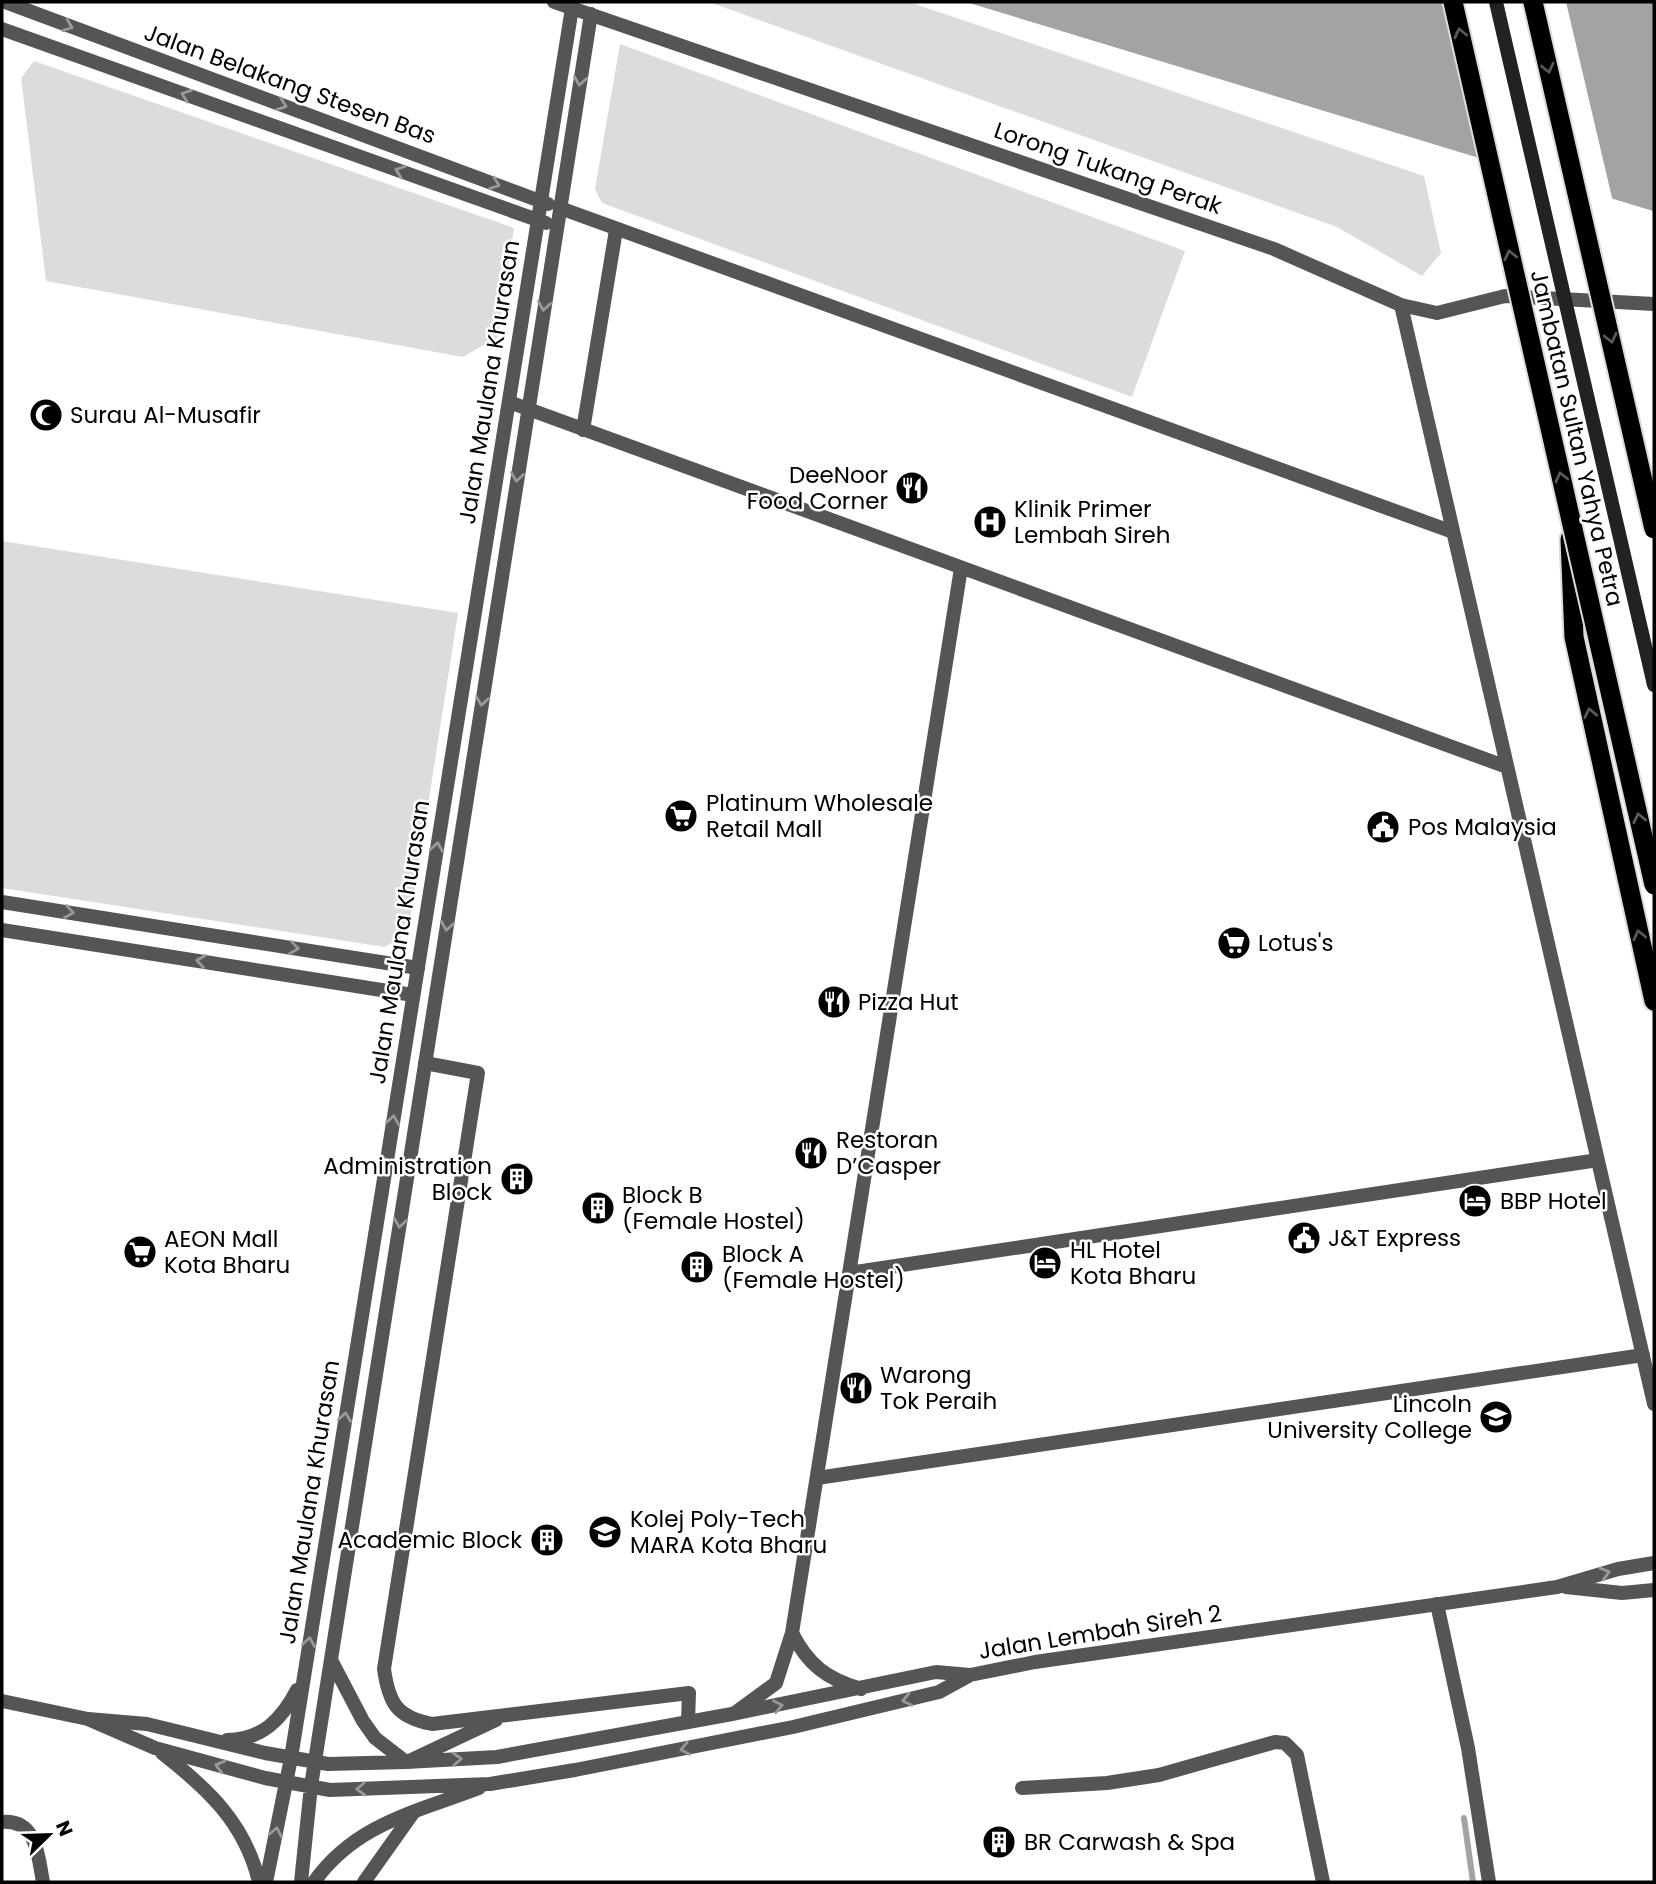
<svg xmlns="http://www.w3.org/2000/svg" width="1656" height="1884" font-family="Poppins,sans-serif">
<rect width="100%" height="100%" fill="#fff"/>
<path fill="#dcdcdc" d="M709,2h200l515,174 17,77 -19,23 -85,-49z
M620,44l565,207 -53,146 -530,-194 -7,-14z
M34,61l480,167 -16,109 -35,20 -417,-76 -25,-203z
M2,541l456,72 -50,320 -23,14 -383,-59z"/>
<path fill="#a3a3a3" d="M966,2h688v206l-1,3z"/>
<path fill="#fff" d="M1442,2h124l47,200 -135,-41z"/>
<g fill="none" stroke-linecap="round" stroke-linejoin="round">
<path stroke="#a3a3a3" stroke-width="6" d="M1464,1818l9,64"/>
<defs>
<path id="trunk" d="M1570,539l4,98 80,364"/>
</defs>
<use href="#trunk" stroke="#dbdbdb" stroke-width="23"/>
<path stroke="#555" stroke-width="14" d="M554,2l720,247 127,56 36,8 68,-17 149,8
M560,208l893,324
M1401,305l253,1099
M509,402l998,365
M583,430l33,-200
M2,902l416,66
M2,930l411,65
M425,1063l53,10 -94,596c5,35 13,48 48,55l257,-31 -1,29
M849,1273l749,-113
M817,1478l826,-123
M1437,1604l31,144 21,134
M792,1633c16,32 35,46 69,56
M735,1713l41,-30 16,-50 169,-1065
M407,1762l89,-42
M1022,1788l85,-5 52,-8 116,-33 10,1 12,12 26,127
M2,1822c35,-3 36,34 41,60
M364,1882l49,-69"/>
<path stroke="#555" stroke-width="14" d="M5,2l543,202
M2,29l544,194
M1566,1587l56,6 32,-3
M331,1660l32,61 12,17 31,24
M2,1701l86,18 59,5 118,29 63,11 78,-2 91,-5 235,-43 204,-42 34,3
M88,1719l67,29 110,30 65,12 160,-6 85,-14 218,-43 146,-35 31,-17 65,-13 522,-75 61,-18 36,-6
M227,1740c35,0 55,-21 70,-50
M162,1753c46,36 83,70 97,129
M266,1882l25,-124 281,-1750
M301,1882l10,-96 280,-1772
M314,1882c41,-58 102,-70 165,-94"/>
<use href="#trunk" stroke="#000" stroke-width="19"/>
<defs>
<path id="trunk-bridge" d="M1453,2l201,883
M1533,2l121,527"/>
</defs>
<use href="#trunk-bridge" stroke="#dbdbdb" stroke-width="23" stroke-linecap="butt"/>
<path stroke="#222" stroke-width="14" d="M1496,2l158,683"/>
<use href="#trunk-bridge" stroke="#000" stroke-width="19"/>
</g>
<defs><path id="oneway-chevron" d="M-2-3.5L2.5 0L-2 3.5" fill="none" stroke-width="1.6" stroke-linecap="round" stroke-linejoin="round" transform="scale(1.75)"/></defs>
<g stroke="#999">
<use href="#oneway-chevron" transform="translate(68 26) rotate(20)"/>
<use href="#oneway-chevron" transform="translate(580 81) rotate(99)"/>
<use href="#oneway-chevron" transform="translate(186 95) rotate(-160)"/>
<use href="#oneway-chevron" transform="translate(282 105) rotate(20)"/>
<use href="#oneway-chevron" transform="translate(400 171) rotate(-160)"/>
<use href="#oneway-chevron" transform="translate(495 184) rotate(20)"/>
<use href="#oneway-chevron" transform="translate(544 306) rotate(99)"/>
<use href="#oneway-chevron" transform="translate(517 477) rotate(99)"/>
<use href="#oneway-chevron" transform="translate(482 701) rotate(99)"/>
<use href="#oneway-chevron" transform="translate(437 847) rotate(-81)"/>
<use href="#oneway-chevron" transform="translate(69 912) rotate(9)"/>
<use href="#oneway-chevron" transform="translate(447 926) rotate(99)"/>
<use href="#oneway-chevron" transform="translate(294 948) rotate(9)"/>
<use href="#oneway-chevron" transform="translate(201 961) rotate(-171)"/>
<use href="#oneway-chevron" transform="translate(393 1120) rotate(-81)"/>
<use href="#oneway-chevron" transform="translate(400 1223) rotate(99)"/>
<use href="#oneway-chevron" transform="translate(345 1417) rotate(-81)"/>
<use href="#oneway-chevron" transform="translate(1605 1573) rotate(-16)"/>
<use href="#oneway-chevron" transform="translate(309 1642) rotate(-81)"/>
<use href="#oneway-chevron" transform="translate(907 1700) rotate(167)"/>
<use href="#oneway-chevron" transform="translate(778 1706) rotate(-11)"/>
<use href="#oneway-chevron" transform="translate(685 1749) rotate(169)"/>
<use href="#oneway-chevron" transform="translate(457 1759) rotate(-3)"/>
<use href="#oneway-chevron" transform="translate(220 1766) rotate(-165)"/>
<use href="#oneway-chevron" transform="translate(361 1789) rotate(178)"/>
<use href="#oneway-chevron" transform="translate(276 1832) rotate(-79)"/>
</g>
<g stroke="#595959">
<use href="#oneway-chevron" transform="translate(1460 33) rotate(-103)"/>
<use href="#oneway-chevron" transform="translate(1548 68) rotate(77)"/>
<use href="#oneway-chevron" transform="translate(1510 255) rotate(-103)"/>
<use href="#oneway-chevron" transform="translate(1611 338) rotate(77)"/>
<use href="#oneway-chevron" transform="translate(1561 477) rotate(-103)"/>
<use href="#oneway-chevron" transform="translate(1590 713) rotate(-102)"/>
<use href="#oneway-chevron" transform="translate(1639 818) rotate(-103)"/>
<use href="#oneway-chevron" transform="translate(1639 935) rotate(-103)"/>
</g>
<defs>
<symbol id="mosque-disc" viewBox="-11 -11 22 22"><circle r="9.5" fill="#000" stroke="#fff"/><path d="M3.5-4.9A6 6 0 1 0 3.5 4.9A5 5 0 1 1 3.5-4.9Z" fill="#fff"/></symbol>
<symbol id="restaurant-disc" viewBox="-11 -11 22 22"><circle r="9.5" fill="#000" stroke="#fff"/><path d="M-5-6h1v4h1v-4h1v4h1v-4h1v5L-1.5 .5V6h-2V.5L-5-1ZM5-6V6H3V1.5H1.5Q1.5-4 5-6Z" fill="#fff"/></symbol>
<symbol id="hospital-disc" viewBox="-11 -11 22 22"><circle r="9.5" fill="#000" stroke="#fff"/><path d="M-5-5h3v3.5h4V-5h3V5h-3V1.5h-4V5h-3Z" fill="#fff"/></symbol>
<symbol id="supermarket-disc" viewBox="-11 -11 22 22"><circle r="9.5" fill="#000" stroke="#fff"/><path d="M-6-5.5h2.5l.6 2H6L4.5 2H-2.5L-4.4-4H-6ZM-1.5 3.2a1.3 1.3 0 1 0 .1 0ZM3 3.2a1.3 1.3 0 1 0 .1 0Z" fill="#fff"/></symbol>
<symbol id="civic-disc" viewBox="-11 -11 22 22"><circle r="9.5" fill="#000" stroke="#fff"/><path d="M-.6-6.5H3V-4.5H.6V-3L4-1V1h2V6H-6V1h2V-1L-.6-3ZM-1.2 2.5V6h2.4V2.5Z" fill="#fff"/></symbol>
<symbol id="building-disc" viewBox="-11 -11 22 22"><circle r="9.5" fill="#000" stroke="#fff"/><path d="M-4-6H4V6H1V3H-1V6H-4ZM-2.5-4.3h1.7v1.8h-1.7ZM.8-4.3h1.7v1.8H.8ZM-2.5-1h1.7V.8h-1.7ZM.8-1h1.7V.8H.8Z" fill="#fff"/></symbol>
<symbol id="hotel-disc" viewBox="-11 -11 22 22"><circle r="9.5" fill="#000" stroke="#fff"/><path d="M-6-4.5h1.5V1H6V5H4.5V3h-9V5H-6ZM-4 0a1.8 1.8 0 1 1 3.6 0ZM.5 0V-2.5h3Q6-2.5 6 0Z" fill="#fff"/></symbol>
<symbol id="university-disc" viewBox="-11 -11 22 22"><circle r="9.5" fill="#000" stroke="#fff"/><path d="M0-5L7-2L0 1L-7-2ZM-4 1L0 2.5L4 1V4Q0 6-4 4Z" fill="#fff"/></symbol>
</defs>
<g fill-rule="evenodd">
<use href="#mosque-disc" x="27" y="396" width="38" height="38"/>
<use href="#restaurant-disc" x="893" y="469" width="38" height="38"/>
<use href="#hospital-disc" x="971" y="503" width="38" height="38"/>
<use href="#supermarket-disc" x="662" y="797" width="38" height="38"/>
<use href="#civic-disc" x="1364" y="808" width="38" height="38"/>
<use href="#supermarket-disc" x="1215" y="924" width="38" height="38"/>
<use href="#restaurant-disc" x="815" y="983" width="38" height="38"/>
<use href="#restaurant-disc" x="792" y="1134" width="38" height="38"/>
<use href="#building-disc" x="498" y="1160" width="38" height="38"/>
<use href="#hotel-disc" x="1456" y="1182" width="38" height="38"/>
<use href="#building-disc" x="579" y="1189" width="38" height="38"/>
<use href="#civic-disc" x="1285" y="1219" width="38" height="38"/>
<use href="#supermarket-disc" x="121" y="1233" width="38" height="38"/>
<use href="#hotel-disc" x="1026" y="1244" width="38" height="38"/>
<use href="#building-disc" x="678" y="1248" width="38" height="38"/>
<use href="#restaurant-disc" x="837" y="1369" width="38" height="38"/>
<use href="#university-disc" x="1477" y="1398" width="38" height="38"/>
<use href="#university-disc" x="586" y="1513" width="38" height="38"/>
<use href="#building-disc" x="528" y="1521" width="38" height="38"/>
<use href="#building-disc" x="980" y="1823" width="38" height="38"/>
</g>
<g text-anchor="middle" stroke-width="5" stroke-linejoin="round" paint-order="stroke">
<g font-size="23" fill="#000" stroke="#fff">
<text transform="translate(290 84) rotate(20)" y="8">Jalan Belakang Stesen Bas</text>
<text transform="translate(1108 168) rotate(19)" y="8">Lorong Tukang Perak</text>
<text transform="translate(489 382) rotate(-81)" y="8">Jalan Maulana Khurasan</text>
<text transform="translate(1577 438) rotate(77)" y="8">Jambatan Sultan Yahya Petra</text>
<text transform="translate(399 942) rotate(-81)" y="8">Jalan Maulana Khurasan</text>
<text transform="translate(309 1502) rotate(-81)" y="8">Jalan Maulana Khurasan</text>
<text transform="translate(1100 1632) rotate(-9)" y="8">Jalan Lembah Sireh 2</text>
</g>
<g font-size="23" fill="#000" stroke="#fff" text-anchor="start">
<text x="70" y="423">Surau Al-Musafir</text>
<text x="888" y="483" text-anchor="end">DeeNoor<tspan x="888" dy="26">Food Corner</tspan></text>
<text x="1014" y="517">Klinik Primer<tspan x="1014" dy="26">Lembah Sireh</tspan></text>
<text x="706" y="811">Platinum Wholesale<tspan x="706" dy="26">Retail Mall</tspan></text>
<text x="1408" y="835">Pos Malaysia</text>
<text x="1258" y="951">Lotus's</text>
<text x="858" y="1010">Pizza Hut</text>
<text x="836" y="1148">Restoran<tspan x="836" dy="26">D’Casper</tspan></text>
<text x="492" y="1174" text-anchor="end">Administration<tspan x="492" dy="26">Block</tspan></text>
<text x="622" y="1203">Block B<tspan x="622" dy="26">(Female Hostel)</tspan></text>
<text x="1500" y="1209">BBP Hotel</text>
<text x="1328" y="1246">J&amp;T Express</text>
<text x="164" y="1247">AEON Mall<tspan x="164" dy="26">Kota Bharu</tspan></text>
<text x="1070" y="1258">HL Hotel<tspan x="1070" dy="26">Kota Bharu</tspan></text>
<text x="722" y="1262">Block A<tspan x="722" dy="26">(Female Hostel)</tspan></text>
<text x="880" y="1383">Warong<tspan x="880" dy="26">Tok Peraih</tspan></text>
<text x="1472" y="1412" text-anchor="end">Lincoln<tspan x="1472" dy="26">University College</tspan></text>
<text x="630" y="1527">Kolej Poly-Tech<tspan x="630" dy="26">MARA Kota Bharu</tspan></text>
<text x="522" y="1548" text-anchor="end">Academic Block</text>
<text x="1024" y="1850">BR Carwash &amp; Spa</text>
</g>
</g>
<rect width="1656" height="1884" fill="none" stroke="#000000" stroke-width="7"/>
<g transform="translate(49 1835) rotate(67)" stroke="#ffffff" stroke-width="5" paint-order="stroke">
<path d="M0-5L12 26L0 18L-12 26Z" fill="#000000"/>
<text y="-10" font-size="19" font-weight="bold" text-anchor="middle" fill="#000000">N</text>
</g>
</svg>
